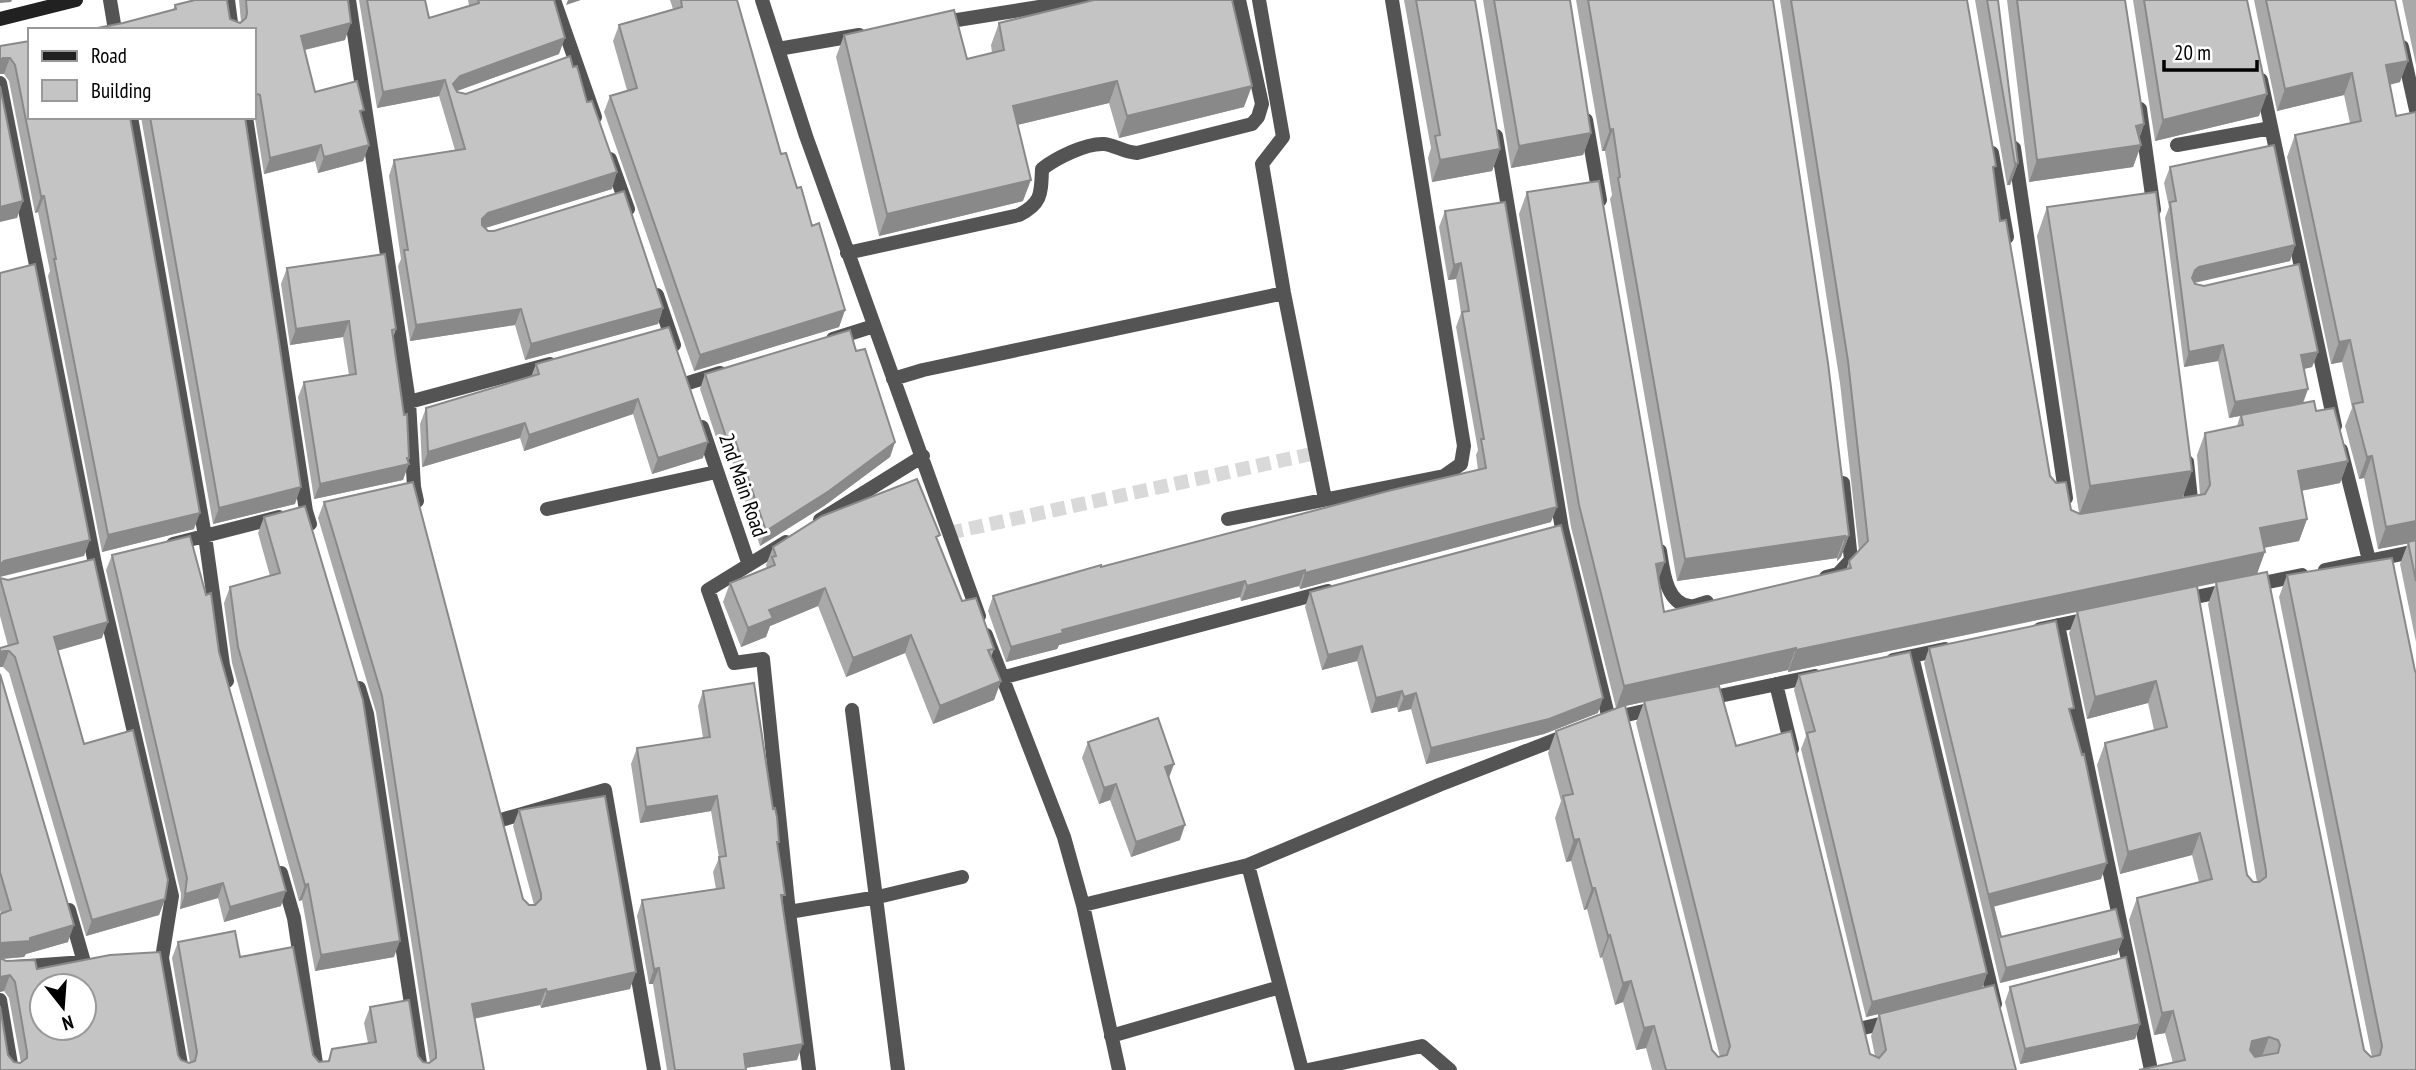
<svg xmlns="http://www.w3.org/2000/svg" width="2416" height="1070" font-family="'PT Sans Narrow',sans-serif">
<rect width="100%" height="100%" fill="#fff"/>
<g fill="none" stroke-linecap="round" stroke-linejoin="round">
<path stroke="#d9d9d9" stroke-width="14" stroke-dasharray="14 7" stroke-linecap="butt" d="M949,533l367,-80"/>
<path stroke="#545454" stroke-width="14" d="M2140,109l14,101
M2014,148l52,350
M1992,153l15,84
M2184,509l8,-1 -5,-46"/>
<path stroke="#545454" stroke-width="14" d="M110,0l5,30
M228,0l4,30
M349,0l60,402 5,85 3,14
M554,0l41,117
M762,0l44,136 173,480
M1259,0l24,137 -21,27 22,129 41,206
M938,23l145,-23
M2402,47l14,63
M778,49l81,-14
M2261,80l74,346
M0,83l95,481 77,332 -10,62 20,112
M131,117l74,419 18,129 4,16
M246,117l60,394 4,13
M1586,120l14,80
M1496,136l66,393 47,190
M2177,145l94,-17
M610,159l18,50
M847,253l172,-38c23,-12 22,-21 23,-46 14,-11 44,-26 62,-25 11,1 19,8 33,9l115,-29 6,-7 4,-13 -23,-104
M657,295l17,50
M833,339l41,-13
M893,379l30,-9 361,-77
M688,383l32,-10
M409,402l141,-38
M702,427l47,138
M2341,450l28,110
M547,509l169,-37
M1228,519l216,-43 17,-12 3,-18 -72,-446
M820,520l103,-64
M786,542l-78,48 26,73 29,-4 26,253 20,158
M173,544l106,-27
M1660,551c3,19 6,53 30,55 5,1 12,-3 17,-4
M2325,570l91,-19
M1826,577l12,-3 13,-14 -8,-77
M2249,586l53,-11
M2181,600l49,-10
M2058,625l93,445
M2040,629l52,-11
M986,635l78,202 19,68 36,165
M1912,656l83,348
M1893,660l52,-11
M1001,678l327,-87
M1776,684l16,65
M359,688l8,26 54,356
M1705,699l110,-23
M852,710l46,360
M1609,719l48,-11
M501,820l104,-30 49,280
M1248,865l191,-80 131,-51
M281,873l13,45 23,152
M1083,905l165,-40 54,205
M69,910l15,52
M789,912l89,-15 84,-20
M0,968l84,-6
M0,1000l12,70
M1859,1029l34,-8
M1111,1036l169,-49
M1308,1070l114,-24 28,24"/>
<path stroke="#212121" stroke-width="14" d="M0,19l76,-19"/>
</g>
<path fill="#a9a9a9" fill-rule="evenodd" d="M239,0h109l-3,40 -40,10 10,42 47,25 7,28 -6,16 -45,12 -3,-12 -51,13 -10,-62v-82l-131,-7 50,-13 2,-5 55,14 10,4 1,-1z
M359,0h66l4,18 40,-12 -1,-6h86l5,54 -102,37v1l155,97 -127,39 3,3 175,77 -5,16 -133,36 -10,-35 -105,16 -12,-75 3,-7 -12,-83 5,-16 61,-10 -16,-54 -62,12z
M670,0h67l44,154 16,34 48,122 -6,17 -145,44 -90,-259 6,-16 17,-6 -14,-49 6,-16 54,-16z
M1404,0h71l25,149 -8,22 -60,11 -4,-24 3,-10z
M1483,0h87l21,133 -8,22 -72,13z
M1576,0h197l76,535 -8,22 -4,4v-3l-160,23 -67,-382 2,-4 -7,-44h-3z
M1780,0h187l33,221 50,255 21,34 8,3 -42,-277 10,-29 135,291 18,-3 -3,-40 8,-22 32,-7 3,-10 -11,2 -11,-57 -34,6 -19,-149 4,-11 -5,-24 6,-16 125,78 -5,16 -96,21 124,70 -6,15 -8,2 4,20 -5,15 13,7 32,50 -8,22 -39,8 6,28 -8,22 -35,7 -7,26 107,476 7,7h1l-93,-460 8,-22 129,495 -243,-7 -8,-30 -11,2 -25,-115 8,-22 62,-16 -7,-27 -72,19 -23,-109 8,-22 49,-13 -6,-27 -61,16 -18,-86 8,-21 -289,60v-2l-129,28 77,48 134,308 5,2 -4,-20 8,-22 -13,3 -65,-268 5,-13 -12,-46 5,-15 188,298 -5,15 34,82h-364l-6,-22 -10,2 -13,-48 -8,3 -13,-48 -2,1 -13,-49 -3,1 -13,-49 -5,1 -11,-44 6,-17 -13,-48 8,-22 66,-25 -6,2 -45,-181 -52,-313 8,-22 131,388 6,32 182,-42 3,-9 10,-10 -19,-168zM2216,583l-8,21 49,278h-4l-6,-7 -50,-288zM1644,702l-8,21 84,334h-2l-6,-7 -87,-344z
M1975,0h23l20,163 -8,22h-3z
M2007,0h118l19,124 -5,15 2,6 -8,22 -104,15z
M2133,0h114l12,116 -104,25z
M2254,0h141l5,82 -10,3 6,31 20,-4v530l-16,-78 8,-21 -30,6 -14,-71 -5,1 -14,-53 7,-18 -10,-46 -11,2 -44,-207 8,-22 55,-12 -6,-28 -67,16z
M2402,0h14v65z
M999,23l245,84 -125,31 -10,-35 -92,22 6,76 -144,35 -43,-179 8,-22 123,24 25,-6 -1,-8z
M30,41l164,488 -92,23 -54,-276 2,-5 -12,-59 -3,1 -26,-132 -5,-7h-4v-28z
M141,117h104l50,387 -82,20z
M1445,211l106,311 -251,67 -1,-3 -58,15 -1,-4 -181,48 -2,4 -51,13 -18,-51 5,-15 485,-126 -2,-15 2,-5 -22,-123 5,-14 -5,-34 -8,1 -9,-53z
M287,268l109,61 -3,9 16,120 -6,22 -89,19 -16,-102 6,-15 45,-7 -6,-38 -53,8 -9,-61z
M669,327l34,131 -51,16 -19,-60 -109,37 -4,-13 -98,29 -2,-43 6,-16 105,-31 5,-13z
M856,351l39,91 -5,15 -66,49 -64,40 -32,-97 -7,3 -21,-63 5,-15z
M324,502l199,397 6,6h5l-21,-79 6,-16 111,179 -89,19 -1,-3 -66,14 10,51h-484l8,-15 6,7 7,1 -12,-65 -5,-7 -4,1 1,-78 -1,-4v-236l68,268 -42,12 -2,3 -23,2 5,2 31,8 141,86 3,5 8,3h1l-18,-105 6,-16 62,15 79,105 9,-1 4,-12 36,-6 -4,-20 6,-16 53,55 7,1 -54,-351 -58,-194z
M264,517l130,440 -79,14 -13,-71 -3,1 -67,-238 -8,-60 6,-16 40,-11 -12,-43z
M938,541l24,60 32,48 -3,8 10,24 -7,19 -61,24 -28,-71 -59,24 -28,-71 -48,20 -4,11 -25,10 -18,-45 7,-19 37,-15 -1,-3 7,-18z
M112,555l107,97 62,254 -57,16 -6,-24 -38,11 1,-15 -75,-324z
M0,578l102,60 -45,13 27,93 81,155 -6,16 -73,21 -77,-263 -6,-6 5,-21 -8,-30z
M1310,592l288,121 -54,21 -118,30 -15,-55 -13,3 -1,-5 -26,6 -14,-52 -35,9 -17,-63z
M1929,648l142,69 30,162 -108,28 8,30 122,1 -6,16 -117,29 -76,-320z
M703,691l75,155 19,214 -51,8v2h-79l-14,-86h-4l-12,-68 5,-16 74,-11 -3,-17 6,-14 -8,-47 -71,12 -9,-59 6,-16 66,-10 -5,-32z
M1088,742l86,22 -5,14 11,62 -49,17 -21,-57 -11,4 -17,-46z
M2010,987l130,37 -5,15 -115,25 -15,-62z"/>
<path fill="#898989" d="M0,0h12l-1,2 -11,1z
M568,0h13l-15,5z
M351,23l-6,17 -50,12 6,-16z
M565,38l-6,16 -105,38 -1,-8 7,-8z
M3,58h7l-6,16h-4v-14z
M2408,61l-8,21 -22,5 8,-22z
M2352,73l-8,22 -67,16 8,-22z
M445,80l-6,16 -62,12 6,-16z
M1117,81l-8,22 -104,25 8,-22z
M1252,86l-8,21 -125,31 8,-22z
M2267,94l-8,22 -104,25 8,-21z
M2144,124l-8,22 5,-1 -8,22 -104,15 8,-22z
M1613,129l-8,22h-3l8,-21z
M1591,133l-8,22 -72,13 8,-22z
M321,145l-6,16 -51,13 6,-16z
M369,145l-6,16 -45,12 6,-16z
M1500,149l-8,22 -60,11 8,-22z
M2018,163l-8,22h-3l8,-21z
M617,172l-5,17 -130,40v-10l6,-6z
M1031,180l-8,21 -144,35 8,-22z
M41,196h3l-6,16 -3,1z
M23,201l-6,17 -17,4v-15z
M2295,245l-5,16 -96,22 -5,2 6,-15 4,-3z
M1461,263l-5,16 -8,1 6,-15z
M663,308l-5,16 -133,36 6,-16z
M521,309l-6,16 -105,16 6,-16z
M845,310l-6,17 -145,44 6,-16z
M349,321l-6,16 -53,8 6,-16z
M2350,340l-8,22 -11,2 8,-22z
M2223,345l-5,16 -34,6 5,-15z
M2318,352l-6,15 -17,4 6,-16z
M2308,389l-6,15 -73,14 6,-16z
M638,399l-5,15 -109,37 5,-16z
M525,423l-5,15 -98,29 6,-15z
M733,434l-5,15 -7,3 5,-15z
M708,442l-5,16 -51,16 6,-16z
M895,442l-5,15 -66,49 -64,40 6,-15z
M2372,456l-8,22 -5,1 8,-22z
M409,458l-2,7 2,-1 -6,16 -89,19 6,-15z
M2348,461l-8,22 -50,10 8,-22z
M2192,471l-10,29 -103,15 11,-29z
M301,487l-6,17 -82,20 6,-16z
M1557,507l-6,15 -251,67 5,-16z
M200,513l-6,16 -92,23 6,-17z
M2307,519l-8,22 -47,9 8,-22z
M2416,521v21l-38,7 8,-22z
M1849,535l-8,22 -4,4 8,-22z
M1845,536l-8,22 -160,23 8,-22z
M90,540l-6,16 -84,21v-12l4,-4z
M2265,552l-8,22 -469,98 8,-22z
M1665,562l-8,22 -1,-20z
M1305,570l-6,16 -58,15 6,-15z
M1245,581l-5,16 -181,48 -2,4 -51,13 5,-15 51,-17z
M825,588l-7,18 -48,20 -4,11 -25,10 7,-19 21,-18z
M108,622l-6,16 -54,15 6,-16z
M911,635l-6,18 -59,24 7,-19z
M1362,646l-5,15 -35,9 6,-15z
M1796,648l-8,22 -172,38 8,-22z
M3,651h6l-6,16h-3v-14z
M1001,681l-7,19 -61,24 7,-18z
M2156,681l-8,22 -61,16 8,-22z
M1402,691l-5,16 -26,6 5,-15z
M1416,693l-5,16 -13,3 6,-15z
M1603,698l-5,15 -54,21 -118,30 5,-16z
M1174,764l-6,15 -3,-12z
M1116,784l-6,16 -11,4 5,-16z
M717,796l-6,15 -71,12 6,-16z
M1185,825l-5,15 -49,17 5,-15z
M2200,833l-8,22 -72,19 8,-22z
M1579,839l-8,22 -5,1 8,-22z
M2107,863l-6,16 -110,28 -1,-13z
M223,883l-5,15 -38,11 5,-15z
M308,884l-6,16 -3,1 6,-16z
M1592,888h3l-8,21 -3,1z
M286,891l-5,15 -57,16 6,-15z
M165,899l-6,16 -73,21 6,-16z
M74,925l-6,17 -42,12 -2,3 -24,2v-14l1,-2z
M1610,935l-8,22 -2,1 8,-22z
M2123,938l-6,16 -117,29 6,-15z
M400,941l-6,16 -79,14 6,-16z
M659,968l-6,16h-4l5,-15z
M636,972l-6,17 -89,19 6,-16z
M1987,973l-5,15 -116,29 6,-15z
M10,975l-6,16 -4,1v-16z
M1631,981l-8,21 -8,3 8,-22z
M546,989l-6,16 -74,15 6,-16z
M2173,1011l-8,22 -11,2 8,-22z
M2140,1024l-5,15 -115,25 5,-15z
M1654,1026l-8,22 -10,2 8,-22z
M2269,1037l-8,22 -17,4 8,-22z
M803,1044l-6,16 -59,9 6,-15z"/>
<path fill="#c4c4c4" stroke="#898989" stroke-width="2" fill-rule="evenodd" d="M195,0h32l3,19 10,4 6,-5 1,-5 -1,-13h102l3,23 -50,13 14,56 42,-11 7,29 -4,1 9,34 -45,12 -3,-12 -51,13 -10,-63 -6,-2v-63h-167l36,-7 53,-14 -1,-4z
M367,0h58l4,18 50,-15 -1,-3h76l11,38 -105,38 -7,8 4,8 9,2 104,-38 3,11 4,-1 10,36 5,-1 25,71 -129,41 -6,6v6l6,6h6l130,-40 39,117 -132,36 -10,-35 -105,16 -12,-75h4l-14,-90 71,-11 -20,-69 -62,12z
M681,0h56l44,154 5,-1 11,35 4,-1 11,39 7,-3 26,87 -145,45 -90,-259 27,-8 -18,-63 63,-18z
M1094,0h138l20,86 -125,30 -10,-35 -104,25 18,74 -144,34 -43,-179 110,-25 13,49 37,-9 -5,-27z
M1416,0h59l25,149 -60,11 -5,-24 5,-1z
M1494,0h76l21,133 -72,13z
M1588,0h185l55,363 21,172 -4,4v-3l-160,23 -67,-381 2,-1 -7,-48 -3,1z
M1791,0h176l29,166 -3,1 7,54 6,-1 44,256 6,7 10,-1 5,28 9,4 125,-20 5,-9 -5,-52 38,-8 -2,-10 73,-14 2,10 18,-3 14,53 -50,10 9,48 -47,9 5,24 -469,98v-2l-172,38 -45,-181 -52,-313 72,-11 66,381 -9,2 8,48 187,-44 -2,-7 19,-20 -20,-180z
M1987,0h11l20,163 -3,1z
M2017,0h108l19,124 -8,2 5,19 -104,15z
M2144,0h103l20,94 -104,26z
M2266,0h129l13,61 -22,4 10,51 20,-4v409l-30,6 -14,-71 -5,1 -14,-53 10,-2 -13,-62 -11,2 -44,-207 66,-14 -9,-48 -67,16z
M30,41v76h100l70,396 -92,22 -54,-276h2l-12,-63h-3l-26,-131 -5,-7h-7l-3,2v-14z
M0,86l23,115 -23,6z
M150,117h95l56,370 -82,21z
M2274,145l21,100 -96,22 -4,3 -3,8 3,6 9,2 95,-22 19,88 -17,3 7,34 -73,13 -12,-57 -34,7 -19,-150 6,-1 -6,-34z
M2156,192l36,279 -102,15 -43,-279z
M1505,202l52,305 -252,66v-3l-58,16 -2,-5 -183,49 1,3 -52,14 -18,-51 108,-31v2l291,-77 94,-22 -5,-29h3l-22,-127 7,-1 -8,-48 -7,2 -9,-54z
M385,254l11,75 -4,1 12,85 3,-1 2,44h-2l2,6 -89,20 -16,-102 52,-8 -7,-53 -53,8 -9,-61z
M35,264l55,276 -86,21 -4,4v-292z
M669,327l39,115 -50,16 -20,-59 -109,36 -4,-12 -97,29 -2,-44 113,-34 -3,-10z
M850,330l6,21 9,-2 30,93 -66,49 -63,40 -33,-97 -7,3 -21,-63z
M917,479l23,56 -4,2 26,64 14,-3 18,51 -6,1 13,31 -61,25 -29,-71 -58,23 -28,-70 -56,22 4,8 -25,10 -18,-45 45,-18 -3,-8 4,-1 -3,-9 49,-31z
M413,482l110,417 6,6h6l6,-6v-5l-22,-84 86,-14 31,176 -89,20 -1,-3 -74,15 12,66h-484v-64l8,49 6,7 6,1 7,-5v-6l-12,-70 -5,-7 -10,2v-19l6,3 29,-1 2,9 73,-14 50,-3 18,103 3,5 8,3 6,-2 2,-9 -19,-110 57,-11 5,26 53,-10 20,108 6,7 10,-1 3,-12 44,-7 -6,-35 39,-7 9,56 5,6 6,1 7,-5v-6l-54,-356 -58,-194zM42,986h42v42h-42z
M305,506l58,194 37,241 -79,14 -13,-71 -3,1 -67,-238 -8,-60 50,-14 -16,-56z
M1561,525l42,173 -54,21 -118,29 -15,-55 -12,4 -2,-6 -26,7 -14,-52 -34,9 -18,-63z
M190,536l16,59 5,-2 8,59 67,239 -56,16 -7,-24 -38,11 2,-16 -75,-323z
M2416,540v41l-8,-39z
M2392,558l23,113 1,2v397h-277l46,-10 -12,-49 -11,2 -25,-115 75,-19 -12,-46 -72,19 -23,-109 62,-16 -11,-46 -61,16 -18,-86 120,-25 50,289 6,7h6l7,-5v-6l-50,-289 51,-10 97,478 7,7 9,-2 2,-9 -95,-471zM2269,1037l9,3 2,5 -2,8 -23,4 -5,-7 2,-9z
M94,559l14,63 -54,15 30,107 49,-14 35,150 -3,19 -73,21 -77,-263 -6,-6h-6l-3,2v-5l18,-5 -18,-65 8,2z
M2056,621l18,87 -5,1 13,46 2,-1 23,109 -117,31 11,43 115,-28 7,29 -117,30 -77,-320z
M1910,652l77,321 -115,29 -65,-269 8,-2 -16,-56z
M0,674l74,251 -44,13v3l-29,2 -1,2v-31l11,-4 -11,-38z
M754,683l19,126 2,-1 2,9 2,25h-2l8,53h-4l22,149 -59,10 2,16h-71l-16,-102 -5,1 -12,-69 82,-12 -5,-31 7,-1 -9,-60 -71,11 -9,-59 73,-11 -7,-46z
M1719,686l17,60 55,-15 79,323 9,4 7,-8 -7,-36 115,-29 22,85h-350l-12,-44 -10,2 -13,-47 -8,2 -13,-48 -2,1 -13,-48h-3l-13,-49 -5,1 -11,-44 10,-2 -17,-63 69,-26 87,345 6,7 9,-2 3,-9 -86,-345z
M1158,718l16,46 -9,3 20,58 -49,17 -20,-58 -12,4 -16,-46z
M2126,957l14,67 -115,25 -15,-62z"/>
<g text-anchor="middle" stroke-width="6" stroke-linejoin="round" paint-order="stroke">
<g font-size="21" fill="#000" stroke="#fff">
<text transform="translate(743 485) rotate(71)" y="7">2nd Main Road</text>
</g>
</g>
<rect x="28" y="28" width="228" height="91" fill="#ffffff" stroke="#999999" stroke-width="2"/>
<rect x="42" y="51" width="35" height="10" fill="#212121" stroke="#999999" stroke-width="2"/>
<text x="91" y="63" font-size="21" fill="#000000">Road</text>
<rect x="42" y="80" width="35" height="21" fill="#c4c4c4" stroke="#999999" stroke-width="2"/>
<text x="91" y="98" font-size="21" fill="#000000">Building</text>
<g transform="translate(63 1007) rotate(163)"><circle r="33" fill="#ffffff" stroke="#999999" stroke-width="2"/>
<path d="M0-5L12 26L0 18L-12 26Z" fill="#000000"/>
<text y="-10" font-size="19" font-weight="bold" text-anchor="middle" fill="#000000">N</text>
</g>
<path d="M2164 60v10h93v-10" fill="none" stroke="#000000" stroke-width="3.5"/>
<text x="2174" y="60" font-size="21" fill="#000000" stroke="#ffffff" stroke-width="5" paint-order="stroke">20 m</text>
</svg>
